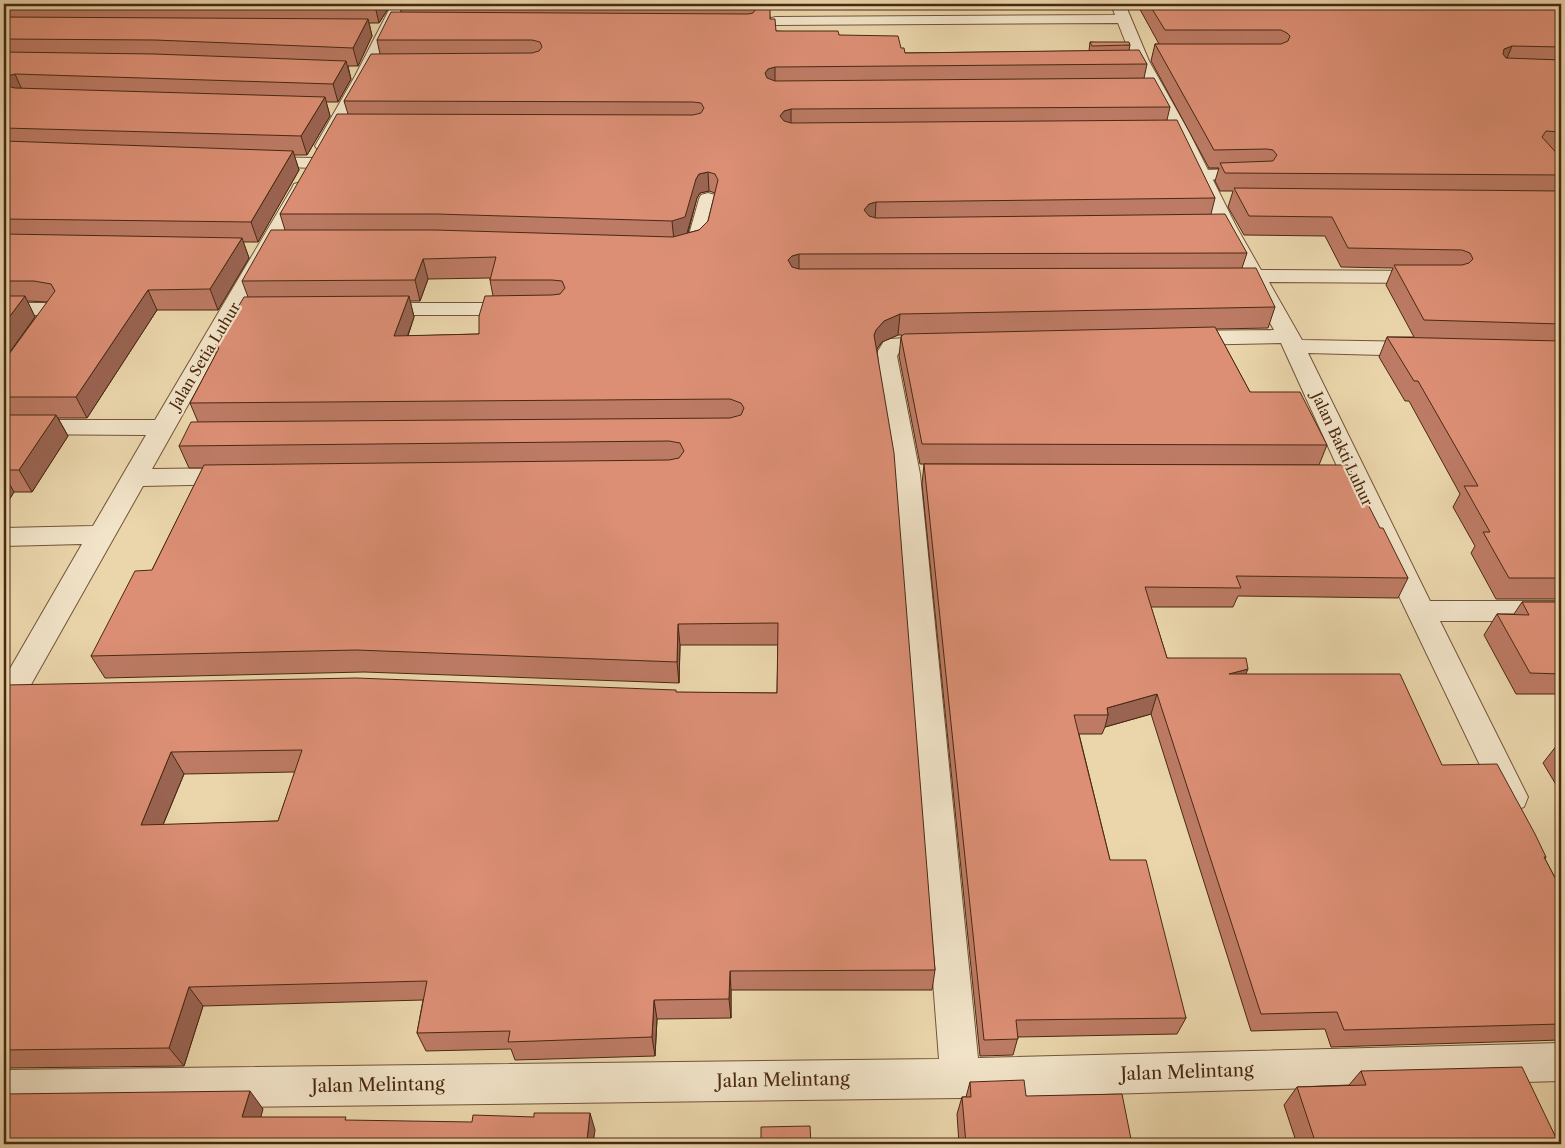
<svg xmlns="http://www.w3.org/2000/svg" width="1565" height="1148" font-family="'Libre Caslon Text',serif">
<rect width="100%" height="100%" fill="#ebd6ac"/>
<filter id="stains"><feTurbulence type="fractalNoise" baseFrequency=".004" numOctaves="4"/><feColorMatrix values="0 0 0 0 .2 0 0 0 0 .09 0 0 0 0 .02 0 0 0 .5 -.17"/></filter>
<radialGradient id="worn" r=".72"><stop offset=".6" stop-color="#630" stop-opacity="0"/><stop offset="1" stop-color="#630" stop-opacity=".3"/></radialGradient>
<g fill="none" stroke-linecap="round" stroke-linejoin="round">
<defs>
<path id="lane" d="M1253,169l6,1 3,4 -3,4 -58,2 -6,-1 -3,-4 3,-4 6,-1z"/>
<path id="street" d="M392,4h14l-35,72 -38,70 -3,4 -6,1 -6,-1 -3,-4 40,-70z
M1111,4h14l24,57 40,71 47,94 25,44 166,1 7,2 3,4 -3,4 -7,2 -158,-1 33,58 117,2 8,2 3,5 -3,5 -8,2 -111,-3 122,248h131v20h-121l88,176 -4,10 -12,4 -12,-4 -159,-332 -60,-132 -98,2 -8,-2 -3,-5 3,-5 8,-2 91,-1 -58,-104 -45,-94 -38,-71 -15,-38 -342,2 -5,-1 -2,-3 2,-3 5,-1 339,-2z
M259,157l56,1 6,1 3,4 -3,4 -6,1 -62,-2 -3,-4 3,-4z
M301,182l7,2 2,4 -158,281 84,-1 9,2 4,6 -4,6 -9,2 -93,2 -128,227 -11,4v-38l78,-135 -78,2v-18l89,-2 53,-91 -142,-1v-14h151l137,-232 2,-4z
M708,193l7,2 2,4 -10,41 -3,4 -4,4 -26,7 -7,-2 -3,-4 3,-4 21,-7 11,-39 2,-4z
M4,303h40l17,3 3,5 -52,73 -8,2v-23l35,-48h-35z
M374,303h144l8,1 3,5 -3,5 -8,1h-144l-8,-1 -3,-5 3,-5z
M937,336l8,2 3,5 -3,5 -45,3 -3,5 23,118 58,584 583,-15v38l-601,17 -956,12v-40l935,-11 -45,-585 -19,-118 9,-15 6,-2z"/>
</defs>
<use href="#lane" stroke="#725438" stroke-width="3"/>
<use href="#street" stroke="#725438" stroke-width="2"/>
<use href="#lane" fill="#f2e4c9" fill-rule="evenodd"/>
<use href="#street" fill="#f2e4c9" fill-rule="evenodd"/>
</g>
<path fill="#bd7b65" stroke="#492911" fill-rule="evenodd" d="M4,4h387l-12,19h-10l3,13 -14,30h-10l3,13 -13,23h-12l4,14 -23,39h-13l5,15 -41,72h-15l6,16 -31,52h-61l-70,108h-29l10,18 -36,56h-18l-10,16v-147l44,-59 -21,-1 8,16 -31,43z
M399,4h370l1,15 6,12 63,4 62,13 4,5 184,-2 1,-9 40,3 -1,5 18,14 -3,14 26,29 -3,13 48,78 -4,16 36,39 -5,15 33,39 -7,21 -52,1 34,63 77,53 -8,20 -399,-1 -21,-108 2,-19 1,-2h-4l-16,7 -5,7 58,621 -3,20h-201v28l-74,1 -2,37 -140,4 -4,-11 -85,2 -9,-18 6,-33 -220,6 -19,60 -180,2v-380l773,5 1,-48h-98l-1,38 -315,-11 -259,6 -14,-22 61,-86 51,-102h-14l-10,-22 19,-24 -8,-19 26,-49 -2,-6 34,-51 -6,-16 43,-51 -5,-16 68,-100 -4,-13 36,-47 -3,-14 24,-28zM709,191l6,2 -7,28 -9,9 -11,3 9,-35 3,-5zM490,278v2l3,16 -14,38 -71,2 6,-19 -4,-16h10l8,-22zM295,772l-17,49 -115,4 21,-51z
M1137,4h424v595h-65l-25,-46 4,-7 -22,-39 7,-13 -51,-93h-4l-26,-44 8,-20h27l-28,-52 7,-17 -52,-1 -16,-31 -81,-1 -16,-28 5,-16h-13l-5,-10 4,-13h-10l-58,-107 4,-17h4z
M924,464l456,64 28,50 -10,20 -160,-2 -5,11h-82l16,51 79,16 196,91 104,92 -1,2 16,30v151l-230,7 -6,-18 -74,2 -100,-317 -46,13 -3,7h-23l31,126 76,158 -9,16 -159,3 -5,18 -33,1 -58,-572z
M1522,602h39v92h-45l-32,-59 13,-21h17z
M1557,745h4v48l-18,-30z
M1361,1071l198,73h-262l-13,-39 13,-18 52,-2z
M970,1082l56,14 106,48h-173l-2,-30 5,-17h4z"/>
<path fill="#9a6452" stroke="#492911" d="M376,4h15l-12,19 -4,-17z
M368,19l4,17 -14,30 -5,-18z
M1512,46l-7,17 -8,3 7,-17z
M346,61l5,18 -13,23 -5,-18z
M775,67v18l-7,2 -3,-14 3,-4z
M15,74l8,18 -10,8 -8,-18 2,-6z
M325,97l5,19 -23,39 -6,-19z
M791,109v19l-7,2 -4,-14 4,-5z
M293,151l6,19 -41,72 -7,-20z
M708,172l1,19 -9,2 -3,5 -11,39 -12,4 -2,-20 27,-47z
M876,202l-1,20 -12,8 1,-20 5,-6z
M242,238l7,20 -31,52 -8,-21z
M799,254v20l-8,2 -3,-16 4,-4z
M423,259l5,20 -8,22 -5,-21z
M148,290l9,20 -70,108 -11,-21z
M25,296l10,21 -31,43v-36z
M409,296l5,21 -14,40 -6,-21z
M900,314l-2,21 -16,7 -7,9 -1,-16 2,-5 8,-9z
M56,415l12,21 -36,56 -13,-22z
M4,474l10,18 -10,16z
M678,624l2,21 -1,38 -2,-21z
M1248,669l-8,19 -11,-14z
M1157,694l-6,20 -46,13 3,-12 -1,-7z
M171,752l13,22 -30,72 -13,-21z
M730,971l1,19v28l-2,-19z
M189,987l14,19 -19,60 -15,-18z
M654,1000l3,19 -2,37 -3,-19z
M250,1091l13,18 -7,26 -14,-18z
M590,1113l5,17 -2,14 -6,-4z"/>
<path fill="#dc8f75" stroke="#492911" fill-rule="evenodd" d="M4,4h372l-1,2 -371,-1z
M753,4h15l-1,1 3,3v11h5l1,12h62l1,4 59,1 3,12h3l1,5 234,-3 8,14 -372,3 -7,2 -3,4 2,5 8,3 379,-3 16,29 -379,2 -7,2 -4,5 4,5 7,2 386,-3 38,78 -339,4 -7,2 -5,6 5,6 7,2 349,-4 22,39 -448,1 -7,2 -4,4 4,7 7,2 457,-1 19,39 -375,7 -16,7 -8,9 -2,5 20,118 41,517 -205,1 -1,28 -75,1 -2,37 -144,5 2,-11 -93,2 10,-52 -238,6 -20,61 -165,2v-362l2,-3 350,-7 320,12v2l101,1 1,-70 -100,1 -1,38 -321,-12 -265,6 44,-85 17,-1 52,-105 465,-5 10,-2 5,-7 -4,-8 -11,-2 -490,5 12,-24 539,-4 11,-3 3,-7 -3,-5 -11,-4 -540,4 29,-55h-5l30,-51 165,-1 -15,40 85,-2v-18l6,-20 67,-1 8,-1 5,-6 -3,-7 -10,-1h-62l6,-23 -73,2 -8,21 -173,1 29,-51h164l238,7 26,-7 9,-9 10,-41 -3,-6 -7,-2 -9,2 -3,5 -11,38 -13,4 -236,-7h-156l57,-100 356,1 8,-2 3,-5 -3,-5 -8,-1 -349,-1 27,-47 161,-1 7,-2 3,-4 -2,-5 -8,-2h-155l14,-28 357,2 5,-1 3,-4zM302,750l-24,71 -137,4 30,-73z
M1149,4h412v43l-49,-1 -8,3 -1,5 3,4 55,2v73l-1,-1 -14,-1 -4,6 19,21v17l-336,-2 -5,-10 53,-2 4,-6 -4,-5 -6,-1 -53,1 -59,-106h126l7,-3 2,-5 -3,-3 -6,-3h-116z
M4,17l364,2 -15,29 -198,-8 -151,-1z
M1090,42h39l1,3 -38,1z
M4,52l150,2 192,7 -13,23 -318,-10 -8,2 -2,6 2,4 8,2 310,9 -24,39 -297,-8z
M4,141l289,10 -42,71 -247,-3z
M1234,188l327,3v133l-137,-4 -30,-55h68l7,-2 4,-4 -3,-6 -8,-3 -114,-2 -16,-31 -83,-1z
M4,234l238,4 -32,51 -62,1 -72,107h-72v-36l51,-70 -4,-7 -17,-3h-30z
M4,296h21l-21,28z
M1215,327l35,65h50l27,53 -405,-1 -21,-107 3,-3z
M1387,337l174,4v237h-52l-26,-46h7l-26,-46h14l-60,-105h-4z
M4,415h52l-37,55h-15z
M924,464l424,1 32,63h3l25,50 -172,-2 5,12 -96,-1 22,71h79l2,11 -19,5h171l42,91 55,-1 38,70 11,23h-2l17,32v135l-217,6 -7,-18 -76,2 -104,-320 -50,14 1,7h-34l36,145h36l40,158 -170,2 2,19 -34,1z
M1522,602h39v72l-31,-1 -33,-59 32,1z
M1557,745h4v7z
M1522,1067l37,77h-243l-19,-57 69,-2 -5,-14z
M1024,1080l2,16 96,-2 10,50h-166l-4,-47h9l-1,-15z
M250,1091l-8,26h104l-1,3 127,2 1,-7 61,2v-4h56l-3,27h50v4h-633v-50z
M810,1126l1,18h-50v-17z"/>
<g text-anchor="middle" stroke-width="4.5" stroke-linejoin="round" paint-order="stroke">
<g font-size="15" fill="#492911" stroke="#f2e4c9">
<text transform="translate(205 356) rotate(-59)" y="5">Jalan Setia Luhur</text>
<text transform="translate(1342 449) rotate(65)" y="5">Jalan Bakti Luhur</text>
</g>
<g font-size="18" fill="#492911" stroke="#f2e4c9">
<text transform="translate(1187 1072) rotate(-2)" y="6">Jalan Melintang</text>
<text transform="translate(783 1080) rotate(-1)" y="6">Jalan Melintang</text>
<text transform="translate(378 1085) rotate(-1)" y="6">Jalan Melintang</text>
</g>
</g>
<rect width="1565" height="1148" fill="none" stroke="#ebd6ac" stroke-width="20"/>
<rect x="5" y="5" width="1555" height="1138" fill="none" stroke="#492911" stroke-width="2.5"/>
<rect x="10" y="10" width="1545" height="1128" fill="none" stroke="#492911"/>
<rect width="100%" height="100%" filter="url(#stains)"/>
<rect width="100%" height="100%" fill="url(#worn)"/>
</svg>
